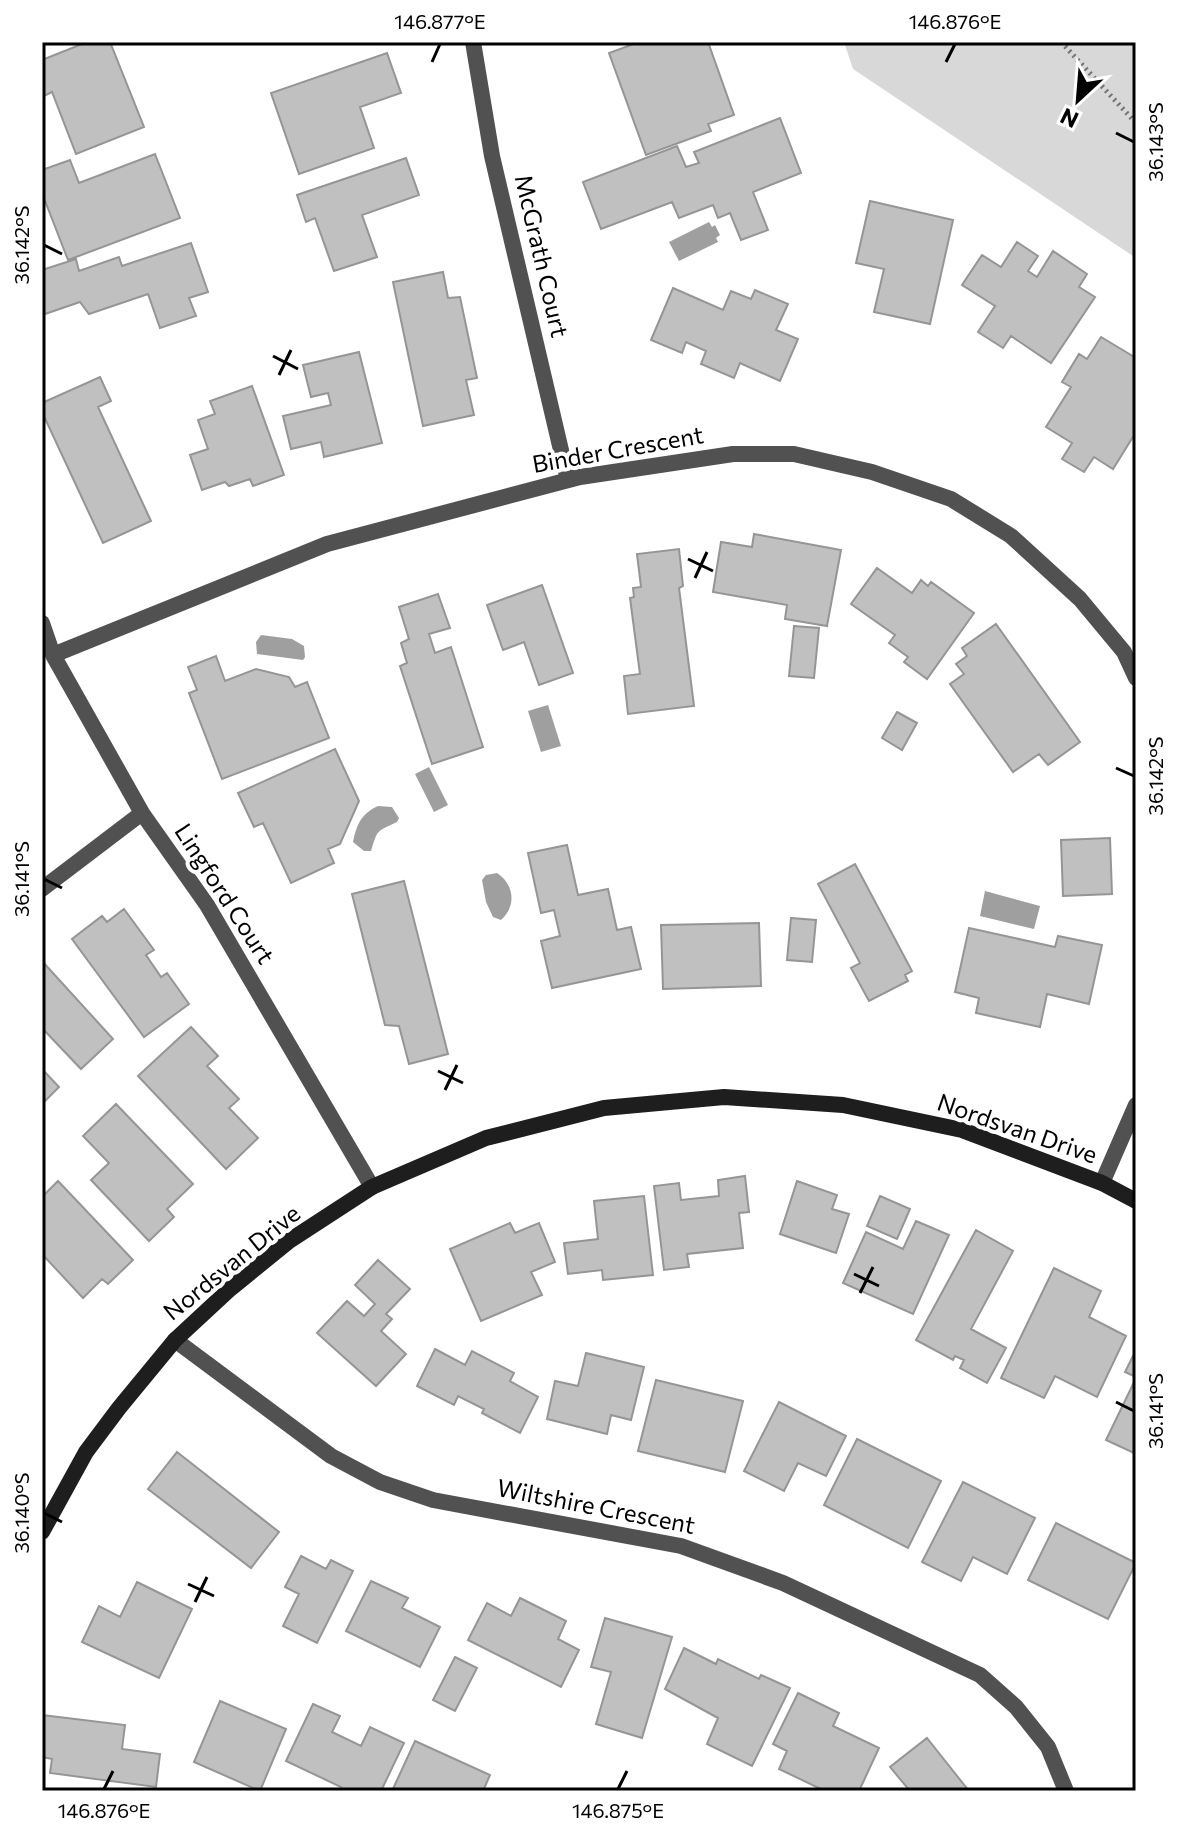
<svg xmlns="http://www.w3.org/2000/svg" width="1178" height="1833" font-family="Commissioner,sans-serif">
<rect width="100%" height="100%" fill="#fff"/>
<path fill="#d8d8d8" d="M844,42h292v216l-283,-189z"/>
<path fill="#9f9f9f" d="M709,222l3,5 3,-2 5,10 -4,3 2,4 -39,19 -10,-19z
M261,635l31,4 12,7 1,11 -2,3 -46,-6 -1,-12z
M548,705l13,41 -20,6 -13,-41z
M429,767l19,38 -14,7 -19,-38z
M378,806l14,1 7,11 -2,4c-21,10 -19,7 -26,29h-7l-11,-9c4,-18 8,-28 25,-36z
M497,873c17,11 20,33 4,47l-8,-3 -7,-15 -4,-22 4,-5z
M985,891l55,15 -6,23 -54,-13z"/>
<path fill="#c0c0c0" stroke="#959595" stroke-width="2" d="M87,42h23l34,85 -68,27 -24,-62 -10,5v-37z
M639,42h69l26,73 -26,9 3,7 -65,24 -37,-102z
M387,53l14,40 -41,14 14,41 -75,26 -28,-81z
M780,118l21,55 -48,19 15,38 -27,10 -11,-27 -12,5 -5,-13 -34,13 -7,-16 -71,27 -18,-47 94,-36 9,21 13,-4 -5,-11z
M155,154l25,64 -112,42 -26,-67v-23l28,-10 9,23z
M406,158l13,37 -57,20 15,42 -43,14 -19,-53 -9,4 -9,-27z
M870,201l83,19 -23,104 -56,-12 10,-43 -28,-6z
M1017,242l21,14 -10,15 9,6 16,-26 34,23 -8,13 16,10 -44,66 -40,-27 -8,12 -25,-16 17,-26 -33,-21 20,-30 19,12z
M191,243l17,49 -19,6 7,18 -36,12 -12,-34 -59,20 -9,-12 -38,13v-45l34,-11 3,12 40,-14 3,9z
M443,272l5,26 12,-1 17,81 -11,2 8,35 -51,11 -30,-144z
M673,288l50,22 8,-19 20,8 4,-9 33,14 -12,26 22,9 -18,42 -40,-18 -6,15 -33,-14 5,-13 -20,-9 -4,11 -31,-13z
M1101,337l35,21v74l-23,37 -19,-12 -10,15 -22,-13 10,-16 -26,-16 25,-40 -9,-5 17,-28 8,5z
M359,352l23,91 -58,14 -3,-15 -30,7 -8,-33 48,-11 -3,-12 -17,4 -8,-32z
M100,377l11,24 -13,6 53,114 -48,22 -61,-131v-9z
M252,386l32,89 -31,11 -3,-7 -21,7 -4,-4 -23,8 -12,-35 18,-6 -10,-29 17,-6 -5,-13z
M754,534l87,16 -14,76 -42,-7 2,-14 -74,-13 8,-50 31,5z
M679,549l4,37 -4,2 15,118 -66,8 -4,-38 16,-2 -10,-76 4,-1 -1,-9 8,-1 -4,-33z
M877,568l35,25 9,-13 7,6 3,-4 43,31 -47,66 -23,-17 4,-5 -19,-14 6,-8 -44,-31z
M542,585l31,88 -34,12 -15,-43 -21,8 -16,-45z
M438,594l12,34 -21,6 6,19 16,-6 32,100 -51,17 -32,-98 7,-3 -6,-20 8,-4 -10,-32z
M996,624l84,118 -32,23 -9,-11 -26,18 -63,-88 14,-10 -8,-10 11,-8 -5,-8z
M794,626l25,2 -5,50 -25,-2z
M216,656l9,25 31,-12 33,8 6,10 12,-5 22,56 -107,41 -33,-86 8,-3 -9,-23z
M897,712l20,11 -15,27 -20,-12z
M335,749l24,52 -19,43 -12,5 6,14 -43,20 -28,-60 -9,4 -16,-34z
M1110,838l2,56 -49,2 -2,-56z
M567,845l11,50 30,-6 9,41 14,-3 10,42 -89,19 -11,-47 19,-5 -6,-26 -13,3 -13,-60z
M855,864l57,107 -7,4 3,6 -39,20 -18,-33 9,-5 -42,-79z
M404,881l44,173 -39,10 -10,-38 -14,-1 -33,-131z
M124,909l30,41 -8,5 15,22 6,-4 22,31 -45,33 -72,-98 30,-23 5,6z
M791,918l25,2 -4,42 -25,-2z
M759,923l2,63 -98,3 -2,-64z
M969,928l86,19 3,-11 44,9 -13,59 -42,-10 -7,33 -64,-14 3,-15 -24,-6z
M42,961l71,78 -32,30 -39,-41z
M191,1027l27,29 -11,10 32,33 -10,9 29,30 -32,31 -88,-93z
M42,1069l17,18 -17,17z
M116,1104l77,80 -26,25 7,8 -25,24 -58,-61 18,-17 -26,-27z
M745,1176l4,36 -10,1 4,35 -56,6 2,13 -25,3 -10,-84 25,-3 2,17 38,-4 -1,-16z
M58,1181l75,79 -25,24 -6,-5 -19,19 -41,-44v-57z
M797,1181l40,14 -5,14 17,5 -13,39 -56,-19z
M644,1196l9,79 -50,5 -1,-10 -34,4 -4,-31 34,-4 -4,-38z
M880,1196l30,13 -13,30 -30,-13z
M916,1221l33,14 -36,79 -70,-31 23,-51 37,17z
M510,1223l5,10 24,-10 16,39 -24,10 11,23 -61,26 -31,-72z
M976,1230l37,21 -42,78 35,19 -19,35 -27,-15 4,-8 -9,-4 -2,4 -37,-20z
M378,1260l32,29 -24,25 6,5 -11,12 25,23 -30,32 -59,-53 30,-32 17,15 11,-12 -20,-19z
M1054,1268l47,23 -12,26 37,19 -29,61 -42,-21 -11,22 -43,-20z
M435,1349l30,16 7,-14 42,22 -4,8 28,16 -18,36 -38,-20 2,-4 -26,-13 -4,9 -37,-19z
M1136,1350v27l-11,-5z
M586,1353l58,14 -13,53 -20,-5 -4,19 -60,-15 8,-38 23,5z
M1136,1378v76l-30,-14z
M656,1380l87,21 -18,71 -87,-21z
M779,1402l67,34 -20,40 -28,-13 -14,28 -40,-20z
M857,1439l84,42 -33,67 -84,-43z
M177,1452l102,80 -28,36 -103,-79z
M963,1482l72,36 -28,56 -34,-17 -12,24 -39,-19z
M1056,1523l80,40 -28,56 -80,-39z
M301,1556l25,13 5,-9 22,11 -36,72 -34,-17 16,-32 -14,-7z
M371,1581l37,17 -6,10 38,19 -20,40 -74,-36z
M137,1582l55,27 -33,69 -77,-36 17,-36 21,11z
M520,1598l46,23 -8,18 21,11 -18,37 -93,-47 19,-37 24,13z
M605,1618l67,19 -30,101 -46,-14 15,-52 -20,-5z
M684,1648l32,16 2,-5 41,20 2,-4 29,13 -38,78 -45,-22 11,-26 -53,-29z
M455,1657l22,11 -22,43 -22,-11z
M798,1693l41,20 -6,13 46,22 -20,43h-34l-46,-22 8,-18 -14,-7z
M220,1701l66,28 -26,62 -66,-29z
M313,1704l27,12 -8,16 29,14 9,-19 34,16 -23,48h-41l1,-4 -55,-26z
M42,1715l83,10 -3,24 38,5 -4,33 -106,-14 2,-14 -10,-2z
M927,1738l42,53h-59l-20,-24z
M415,1741l75,34 -7,16h-91z"/>
<g fill="none" stroke-linecap="round" stroke-linejoin="round">
<path stroke="#737373" stroke-width="5" stroke-dasharray="2 4" stroke-linecap="butt" d="M1061,42l75,81"/>
<path stroke="#515151" stroke-width="16" d="M473,42l19,114 76,324
M42,623l11,32 89,158 65,92 165,282
M53,655l274,-111 253,-67 153,-23h61l78,18 79,27 60,37 69,63 44,53 12,26
M42,889l100,-76
M1102,1183l34,-78
M175,1340l156,116 49,26 53,18 248,46 102,37 197,92 36,32 32,40 18,44"/>
<path stroke="#1e1e1e" stroke-width="16" d="M42,1532l44,-80 33,-44 56,-68 55,-51 59,-48 83,-54 114,-49 118,-30 120,-11 119,8 119,25 140,53 34,18"/>
</g>
<path fill="none" stroke="#000" stroke-width="3" d="M432,62l8,-18M946,62l9,-18M1116,133l18,9M44,245l18,9M273,356l25,13M279,375l12,-25M688,559l25,12M695,578l12,-26M1116,768l18,8M44,879l18,9M438,1071l25,12M445,1090l12,-25M854,1274l25,12M860,1293l13,-26M1116,1402l18,9M44,1513l18,9M188,1584l26,12M195,1602l12,-25M104,1789l9,-18M618,1789l9,-18"/>
<g text-anchor="middle" stroke-width="8" stroke-linejoin="round" paint-order="stroke">
<g font-size="24" fill="#000" stroke="#fff">
<text transform="translate(541 256) rotate(77)" y="8">McGrath Court</text>
<text transform="translate(618 450) rotate(-10)" y="8">Binder Crescent</text>
<text transform="translate(224 894) rotate(57)" y="8">Lingford Court</text>
<text transform="translate(1017 1129) rotate(19)" y="8">Nordsvan Drive</text>
<text transform="translate(232 1263) rotate(-39)" y="8">Nordsvan Drive</text>
<text transform="translate(596 1507) rotate(11)" y="8">Wiltshire Crescent</text>
</g>
</g>
<rect width="1178" height="1833" fill="none" stroke="#ffffff" stroke-width="88"/>
<g transform="translate(1078 100) rotate(206)" stroke="#ffffff" stroke-width="6" paint-order="stroke">
<path d="M0-6L14 30L0 20L-14 30Z" fill="#000000"/>
<text y="-12" font-size="22" font-weight="bold" text-anchor="middle" fill="#000000">N</text>
</g>
<rect x="44" y="44" width="1090" height="1745" fill="none" stroke="#000" stroke-width="3"/>
<g font-size="20" text-anchor="middle" fill="#000">
<text x="440" y="29">146.877°E</text>
<text x="955" y="29">146.876°E</text>
<text transform="translate(1156 142) rotate(-90)" y="7">36.143°S</text>
<text transform="translate(22 245) rotate(-90)" y="7">36.142°S</text>
<text transform="translate(1156 776) rotate(-90)" y="7">36.142°S</text>
<text transform="translate(22 879) rotate(-90)" y="7">36.141°S</text>
<text transform="translate(1156 1411) rotate(-90)" y="7">36.141°S</text>
<text transform="translate(22 1513) rotate(-90)" y="7">36.140°S</text>
<text x="104" y="1818">146.876°E</text>
<text x="618" y="1818">146.875°E</text>
</g>
</svg>
